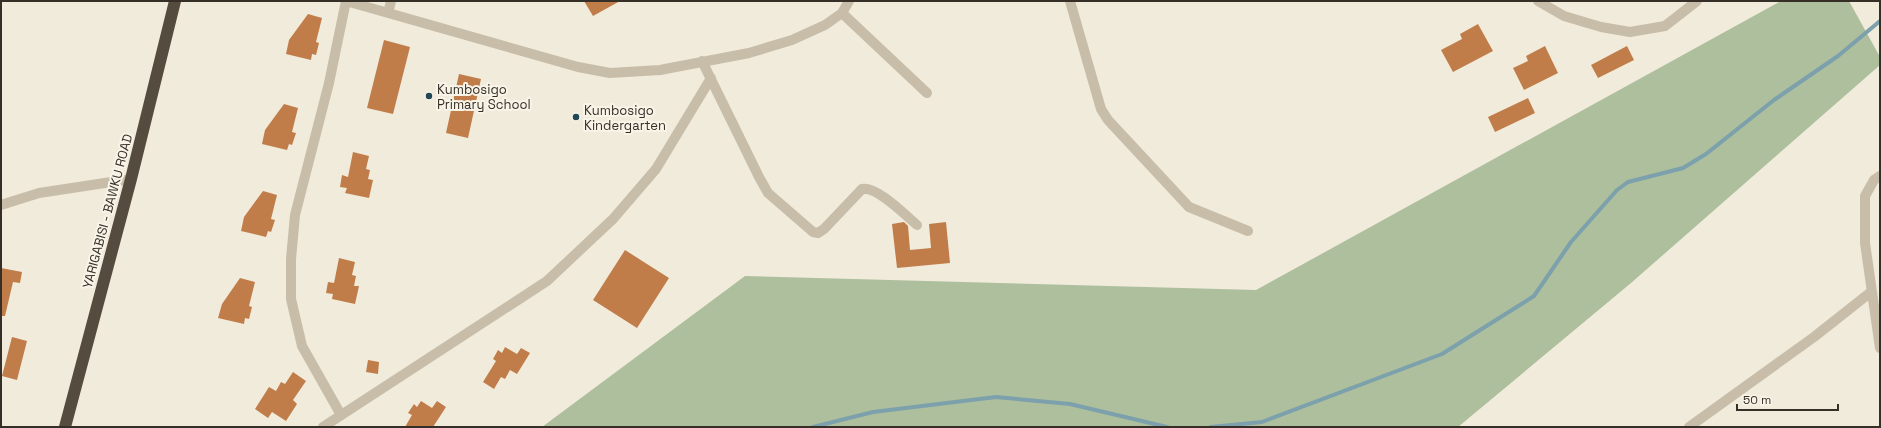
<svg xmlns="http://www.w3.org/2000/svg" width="1881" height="428" font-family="'Space Grotesk',sans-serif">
<rect width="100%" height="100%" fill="#f1ebdc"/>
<path fill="#adbf9c" d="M1781,1h68l31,56v8l-249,218 -173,144h-916l203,-151 511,14z"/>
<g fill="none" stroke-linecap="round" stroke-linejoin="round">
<path stroke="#7ca1ac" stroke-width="4" d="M813,427l60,-15 123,-15 74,7 97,23
M1211,427l51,-5 180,-68 92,-58 37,-54 46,-52 11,-8 55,-14 23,-14 68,-54 64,-44 42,-35"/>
</g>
<path fill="#c07d4a" d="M584,1h36l-27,15z
M308,14l14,4 -6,24 3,1 -3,12 -4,-1 -1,6 -25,-6 3,-14z
M1478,24l15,27 -40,21 -12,-22 21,-11 -2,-5z
M384,40l26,7 -17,67 -26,-6z
M1545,46l13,27 -34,17 -11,-22 15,-7 -2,-5z
M1627,46l7,14 -36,18 -7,-13z
M459,74l22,5 -13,59 -22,-5z
M1528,98l7,15 -40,19 -7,-15z
M284,104l14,4 -6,24 4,1 -4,12 -3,-1 -2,6 -25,-6 3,-14z
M353,152l16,4 -3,13 4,1 -2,9 5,1 -4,18 -24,-5 2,-5 -7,-1 2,-12 6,2z
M263,191l14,4 -6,24 4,1 -4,12 -3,-1 -2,6 -25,-6 3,-14z
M904,222l4,4 2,24 21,-2 -2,-24 17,-2 4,41 -53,5 -5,-44z
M625,250l44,28 -32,50 -44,-28z
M339,258l16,4 -3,13 4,1 -2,10h5l-4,18 -23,-5 1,-5 -7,-1 2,-11 6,1z
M1,268l21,4 -2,11 -7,-1 -8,34h-4z
M240,278l15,4 -6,24 3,1 -3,12 -4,-1 -1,6 -26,-6 4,-14z
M12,337l15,4 -10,39 -15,-4z
M505,347l12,7 4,-6 9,5 -13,21 -7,-4 -5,9 -4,-2 -7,12 -11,-7 13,-21 -3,-2 5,-9 4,3z
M368,360l11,2 -1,12 -12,-2z
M293,372l13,9 -13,19 4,4 -11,17 -14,-9 -4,6 -13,-9 14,-22 7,4 5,-9 4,2z
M421,401l11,7 5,-7 9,6 -13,20h-28l7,-12 -4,-2 6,-9 3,3z"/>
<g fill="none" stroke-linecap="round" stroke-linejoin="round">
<path stroke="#c8bda8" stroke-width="10" d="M346,1l232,66 32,6 50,-3 89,-17 43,-13 33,-15 17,-12 7,-12
M1070,1l31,108 7,11 81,87 59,24
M1538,1l26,15 37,11 29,5 35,-6 32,-25
M388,13l3,-12
M842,13l85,80
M702,61l57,116 9,16 45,39 5,1 6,-4 38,-40c15,-3 43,26 55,36
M1880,176l-6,4 -9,16v47l15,105
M1,205l38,-12 92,-14
M341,415l-39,-69 -11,-47v-40l4,-44 34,-132 17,-82
M323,427l224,-146 66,-62 43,-50 55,-91
M1689,427l125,-90 57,-45"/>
<path stroke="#564b3f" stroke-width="12" d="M65,427l66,-248 44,-178"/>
</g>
<g fill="#1f4755" stroke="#f9f4e8" stroke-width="1.5">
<circle cx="429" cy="96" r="4"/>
<circle cx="576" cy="117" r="4"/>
</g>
<g text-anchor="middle" stroke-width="4" stroke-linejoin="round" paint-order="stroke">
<g font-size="13" fill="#352f28" stroke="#f9f4e8" text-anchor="start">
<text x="437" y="94">Kumbosigo<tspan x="437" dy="15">Primary School</tspan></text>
<text x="584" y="115">Kumbosigo<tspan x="584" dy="15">Kindergarten</tspan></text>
</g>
<g font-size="13" fill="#352f28" stroke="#f9f4e8">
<text transform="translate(107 211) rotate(-75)" y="5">YARIGABISI - BAWKU ROAD</text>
</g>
</g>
<rect width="1881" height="428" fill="none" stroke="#352f28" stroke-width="4"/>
<path d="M1737 404v6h101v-6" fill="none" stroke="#352f28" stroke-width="2"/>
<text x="1743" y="404" font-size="12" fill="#352f28" stroke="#f9f4e8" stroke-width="3" paint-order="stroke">50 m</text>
</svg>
